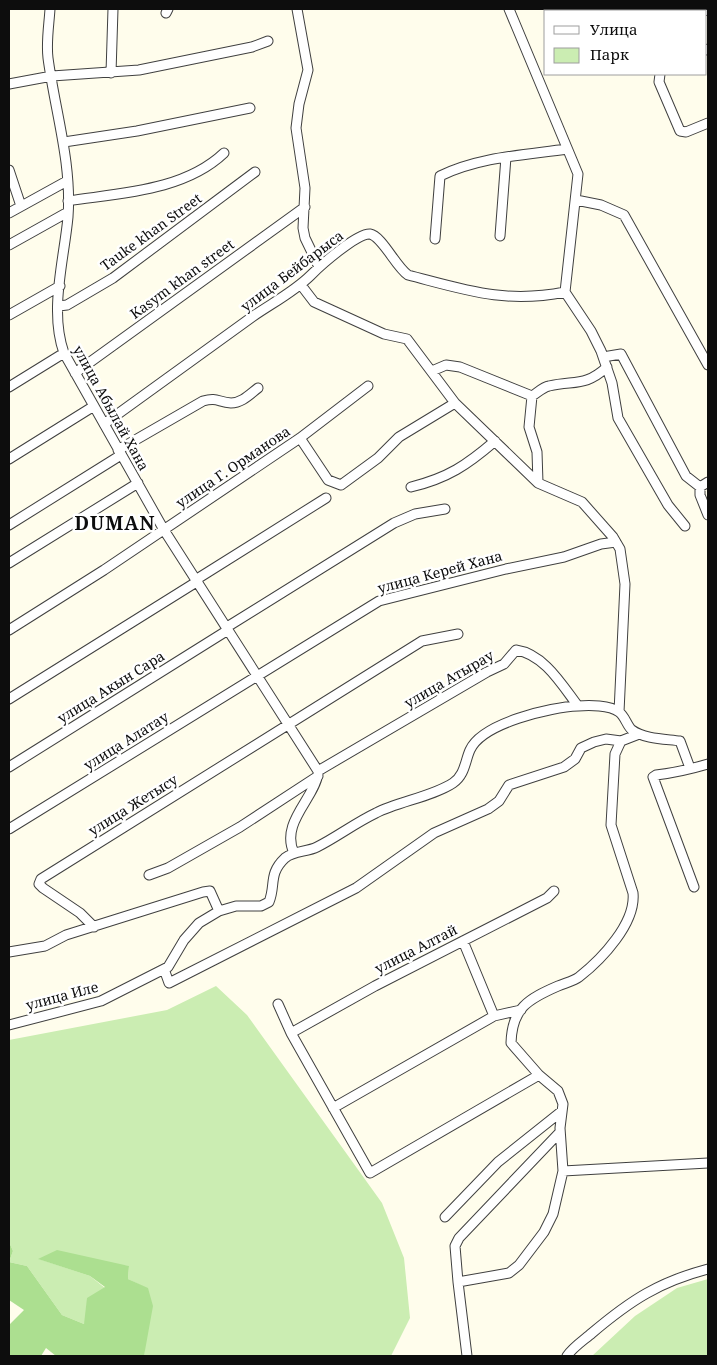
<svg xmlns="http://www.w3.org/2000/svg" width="717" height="1365" font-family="'Noto Serif',serif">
<rect width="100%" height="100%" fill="#fffdec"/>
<path fill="#cbedb2" d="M216,986l31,29 135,188 22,55 6,60 -19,38h-247l4,-67 -20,-10 1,-13 -90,-7 51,17 15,12 -21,36 -22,-9 -35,-49 -18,-4 4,-11 -4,-9v-202l158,-30z
M708,1279v77h-116l43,-40 42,-28z"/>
<path fill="#acdf90" d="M9,1242l4,9 -4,11 18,4 35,49 22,9 3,-26 18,-11 -15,-11 -52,-17 19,-9 72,16 -1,13 20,9 5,18 -9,50h-88l-10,-8 -5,8h-32v-31l15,-15 -15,-10z"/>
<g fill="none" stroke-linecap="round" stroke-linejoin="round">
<defs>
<path id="minor" d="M50,9c-1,16 -4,33 -2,49 7,53 24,105 20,159 -4,43 -19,94 -4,136l100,177 154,241
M297,9l11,61 -9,34 -3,24 9,60 -2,40 2,10 14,29
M509,9l69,165 -13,118 26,39 10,20 11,32 6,35 50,87 17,21
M596,9v2
M678,11h1
M704,11l4,-1
M166,13l2,-4
M706,50l2,-1
M111,73l2,-64
M660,74l-1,8 21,49 6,1 22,-9
M9,84l43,-8 87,-6 113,-23 16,-6
M64,142l73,-11 113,-23
M9,170l12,36
M576,200l25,5 23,10 84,150
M68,201c52,-8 116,-10 156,-48
M9,213l58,-32
M500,236l6,-79
M435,239l5,-63c39,-19 84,-21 127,-27
M9,245l59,-33
M301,285l13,17 70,32 23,5 48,64 83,80 44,19 31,35 7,12 5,35 -6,128
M59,306l8,-1 46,-27 142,-106
M9,315l51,-29
M603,357l18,-3 65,122 14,11 8,-5
M432,371l14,-6 14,2 72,29 -3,31 8,25 1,31
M75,373l230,-166
M9,387l55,-34
M532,396c5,-3 11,-9 17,-10 26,-6 36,1 58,-19
M104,424c49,-36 99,-71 148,-107 20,-14 42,-25 59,-42 9,-9 46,-42 59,-41 12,2 26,33 38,41 58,15 97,29 157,17
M300,438l28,42 13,5 37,-27 21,-21 56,-34
M118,450l85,-49c14,-4 15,1 28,2 11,0 19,-9 27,-15
M9,459l85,-53
M411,487c37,-9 56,-22 84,-46
M700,487v8l8,20
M9,525l112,-70
M9,563l129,-80
M197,579l129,-81
M227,627l167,-104 21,-9 30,-5
M9,630l95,-60 196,-132 68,-52
M9,699l189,-118
M9,767l219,-137
M318,771l169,-99 17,-8 12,-14c28,4 46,35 62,56
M9,829l370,-228 127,-32 58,-12 37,-13 15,-2
M294,853c-14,-30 20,-54 24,-79
M149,875l19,-7 72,-41 78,-51
M694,887l-41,-110 3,-2c19,-2 35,-6 52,-11
M94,927l-14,-14 -37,-25 -4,-4 2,-5 381,-238 36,-7
M463,941l31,75
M9,952l36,-6 21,-11 137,-43 7,-1 9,20
M164,969l5,14 187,-95 78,-55 54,-24 11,-8 10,-16 55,-18 11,-8 6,-11 13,-6 12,-3 15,2
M278,1004l13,29 79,140 169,-98
M9,1025l92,-24 67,-34 16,-27 15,-17 20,-12 17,-5h25l8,-4c7,-17 -1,-28 16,-44 8,-7 22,-6 32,-11 20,-10 38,-24 59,-34 21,-11 58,-17 77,-30 12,-8 12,-22 17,-33 12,-27 81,-43 108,-44 11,-1 32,-1 41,6 6,4 8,14 13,18 12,9 34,9 48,11l10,27
M291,1033l84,-47 172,-88 7,-7
M333,1108l161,-92 27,-6
M563,1171l145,-8
M445,1217l53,-55 64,-51
M458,1282l-3,-36 4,-8 101,-106
M467,1356l-9,-74 51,-9 10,-8 25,-33 9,-18 10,-43 -3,-43 3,-24 -5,-13 -19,-16 -28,-32c1,-35 17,-44 47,-57 7,-3 16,-5 21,-9 23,-18 57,-54 54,-84l-22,-68 4,-71 6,-13 18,-7
M567,1356c6,-9 17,-16 25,-23 39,-33 67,-51 116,-64"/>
</defs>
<use href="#minor" stroke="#404040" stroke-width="11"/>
<use href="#minor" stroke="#fff" stroke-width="9"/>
</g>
<g text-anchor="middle" stroke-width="5" stroke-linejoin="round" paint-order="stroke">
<g font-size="14" fill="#0d0d0d" stroke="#fff">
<text transform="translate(151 232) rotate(-36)" y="5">Tauke khan Street</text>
<text transform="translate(292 271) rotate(-37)" y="5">улица Бейбарыса</text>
<text transform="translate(182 279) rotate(-36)" y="5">Kasym khan street</text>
<text transform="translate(111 408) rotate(61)" y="5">улица Абылай Хана</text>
<text transform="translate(233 467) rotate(-34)" y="5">улица Г. Орманова</text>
<text transform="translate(440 572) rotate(-15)" y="5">улица Керей Хана</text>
<text transform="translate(449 679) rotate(-30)" y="5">улица Атырау</text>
<text transform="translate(111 687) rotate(-32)" y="5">улица Акын Сара</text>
<text transform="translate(126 741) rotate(-32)" y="5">улица Алатау</text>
<text transform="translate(133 805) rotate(-32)" y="5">улица Жетысу</text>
<text transform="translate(416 949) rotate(-27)" y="5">улица Алтай</text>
<text transform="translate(62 996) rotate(-15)" y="5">улица Иле</text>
</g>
<g font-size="19" font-weight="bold" letter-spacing="1" fill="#0d0d0d" stroke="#fff">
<text x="115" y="530">DUMAN</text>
</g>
</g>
<rect width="717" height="1365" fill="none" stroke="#0d0d0d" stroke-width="20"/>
<rect x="544" y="10" width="162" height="65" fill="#ffffff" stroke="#9e9e9e"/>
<rect x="554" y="26" width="25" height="8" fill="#ffffff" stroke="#9e9e9e"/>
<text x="590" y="35" font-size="15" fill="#0d0d0d">Улица</text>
<rect x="554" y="48" width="25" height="15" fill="#cbedb2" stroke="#9e9e9e"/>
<text x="590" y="60" font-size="15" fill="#0d0d0d">Парк</text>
</svg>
